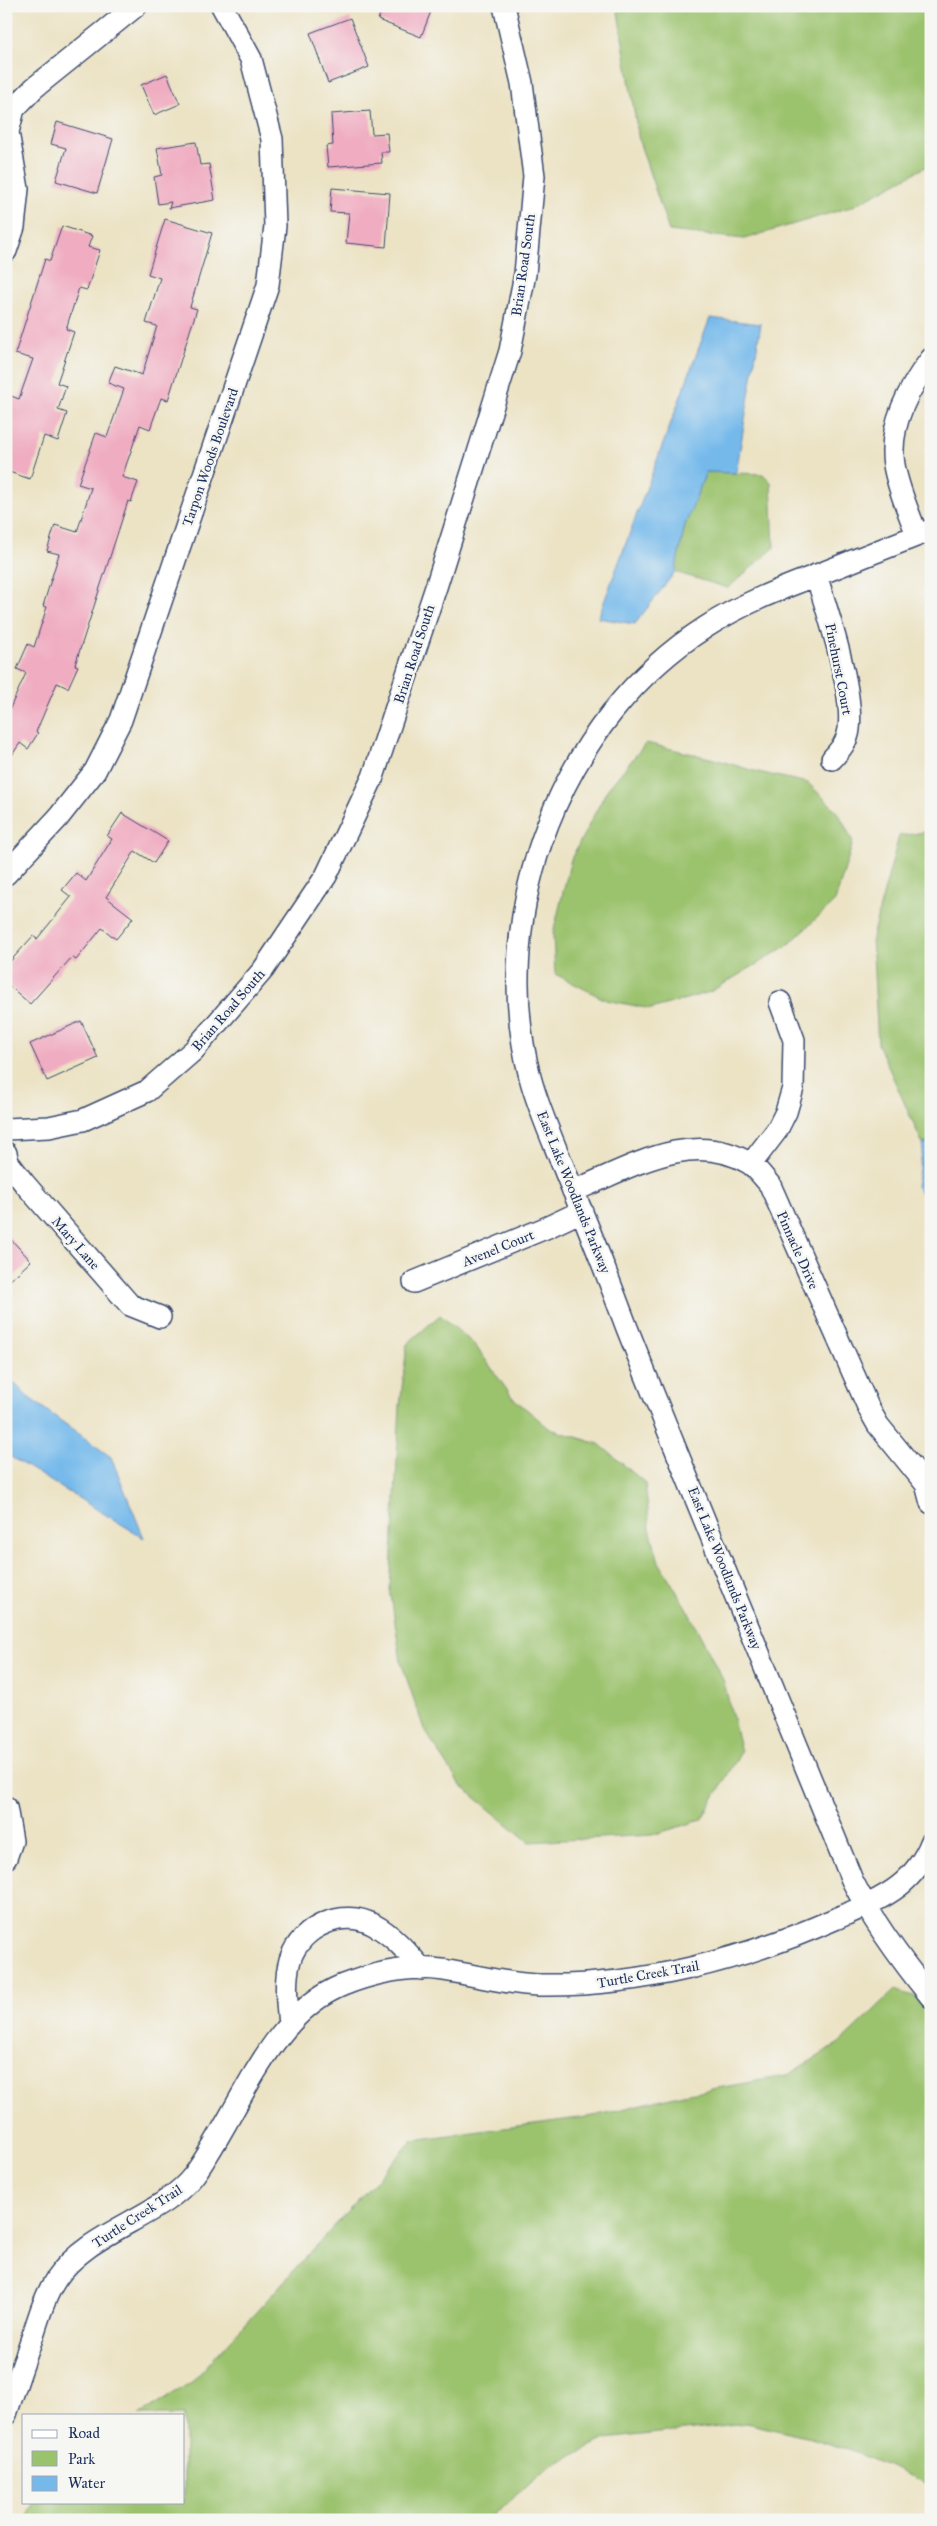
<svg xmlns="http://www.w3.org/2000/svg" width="937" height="2526" font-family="'IM FELL Great Primer',serif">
<rect width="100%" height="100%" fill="#f6f6f2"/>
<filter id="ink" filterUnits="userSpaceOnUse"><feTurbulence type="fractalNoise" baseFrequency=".02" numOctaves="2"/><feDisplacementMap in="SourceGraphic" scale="10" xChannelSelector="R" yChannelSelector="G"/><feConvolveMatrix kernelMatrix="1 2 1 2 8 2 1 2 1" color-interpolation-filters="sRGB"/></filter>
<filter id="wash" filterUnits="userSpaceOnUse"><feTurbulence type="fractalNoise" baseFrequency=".0096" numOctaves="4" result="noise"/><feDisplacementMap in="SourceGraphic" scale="20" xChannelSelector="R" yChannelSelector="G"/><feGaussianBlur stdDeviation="1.12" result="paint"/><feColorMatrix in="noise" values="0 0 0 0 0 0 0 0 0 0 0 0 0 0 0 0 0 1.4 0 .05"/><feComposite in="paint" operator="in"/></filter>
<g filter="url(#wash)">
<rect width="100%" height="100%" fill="#ece3c5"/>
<path fill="#9bc26d" stroke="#5b7866" d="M617,6h314v158l-80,43 -107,32 -75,-8 -30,-90z
M706,472l57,2 8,8 3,66 -46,40 -53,-16 10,-47z
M646,743l68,16 44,13 50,11 30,29 15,30 -18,59 -48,45 -77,46 -59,17 -45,-9 -51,-26 -2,-40 18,-75 36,-69z
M931,831v313l-6,-1 -1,4 -46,-103 -6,-107 27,-101z
M440,1315l35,30 37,52 38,32 49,15 46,39 5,46 9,33 29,49 36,71 17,70 -40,68 -49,15 -123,7 -69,-57 -36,-56 -23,-67 -11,-73 10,-183 7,-62z
M895,1990l22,7 14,14v474l-82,-35 -39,-12 -64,-15 -140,16 -57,28 -60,53h-463l9,-18h149v-87h-45l54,-34 220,-241 181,-24 89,-22 103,-18 54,-33z"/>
<path fill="#75b9eb" stroke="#4874a4" d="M710,318l51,6 -25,149 -30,-1 -21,53 -10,47 -40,52 -37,-6z
M924,1143l7,1v64l-15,-22z
M6,1375l22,22 83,60 33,81 -138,-84z"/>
<g id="blocks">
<path fill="#f0adc2" d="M383,6h50l-12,31 -43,-17z
M350,18l19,49 -41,16 -18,-50z
M167,74l13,30 -26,11 -13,-30z
M370,111l2,23 15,-1 2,19h-8l1,11 -54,4 -2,-21 7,-1 -2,-31z
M57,122l56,17 -16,54 -41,-12 10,-33 -15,-4z
M196,142l4,23 9,-1 6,36 -46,8 2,-6 -13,2 -4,-27 8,-2 -5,-27z
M332,188l58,5 -4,54 -40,-4 3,-30 -19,-1z
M165,219l47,14 -22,74 7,2 -29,91 -7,-2 -11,31 -10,-4 -18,52 16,5 -7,20 -3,-1 -53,164 3,1 -10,22 -11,-5 -21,49 2,1 -10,16 -8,-6 -14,21v-47l20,-44 -9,-4 11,-25 6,3 13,-40 -4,-1 16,-52 -12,-3 8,-26 22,7 14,-44 -13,-4 18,-51 11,4 17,-48 -16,-6 7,-17 27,9 15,-49 -11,-3 14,-45 -12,-4z
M62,226l30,10 -4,11 12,3 -13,40 -8,-2 -13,41 8,3 -17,51 9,3 -8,24 9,3 -9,28 -14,-5 -14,43 -24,-8v-77l13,5 14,-40 -18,-5 30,-95 5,2z
M122,813l46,28 -14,22 -19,-12 -29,46 27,21 -17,21 -14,-11 -26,32 -4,-3 -42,47 -24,-21v-17l27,-30 4,3 34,-42 -9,-7 14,-17 10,8 26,-42 -5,-3z
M81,1021l17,37 -51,23 -17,-37z
M6,1234l25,27 -25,23z"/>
</g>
</g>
<g filter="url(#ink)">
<use href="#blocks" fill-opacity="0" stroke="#3a4a6d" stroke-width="1"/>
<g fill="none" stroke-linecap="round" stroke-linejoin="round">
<defs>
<path id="minor" d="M6,251l8,-24 4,-38 -10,-57 6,-23 20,-21 102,-82
M931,530c-38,15 -76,30 -114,45 -39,15 -76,29 -111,52 -144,92 -219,284 -176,450 9,34 24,66 37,99 21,50 41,101 60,152 73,184 150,368 225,552 21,42 49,80 79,117
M917,535c-8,-22 -19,-46 -23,-70 -6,-39 14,-76 37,-106
M816,575c12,38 38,116 33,154 -1,12 -9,21 -17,30
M6,874l52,-56 37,-47 26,-51 147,-435 7,-59 -3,-87 -21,-80 -29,-53
M6,1129l43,-2 34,-7 64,-29 47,-41 69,-80 63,-94 47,-99 64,-193 73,-233 15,-77 9,-98 -12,-93 -18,-77
M6,1153l2,9 16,21 106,122 30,12
M751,1164l26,-34 9,-18 7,-24 1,-48 -14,-38
M573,1191c55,-22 119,-63 176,-28 8,5 15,15 21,22l99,224 9,16 48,59 5,19
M414,1282l134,-55 34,-16
M6,1807l6,34 -6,17
M289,2025c-2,-22 -5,-44 1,-65 11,-34 53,-52 84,-35 19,10 34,28 48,44
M6,2414c9,-26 18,-53 27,-79 6,-19 12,-39 23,-56 33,-49 105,-61 138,-104 45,-61 75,-161 149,-190 31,-12 68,-20 100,-15 32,5 63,14 95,15 101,2 205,-25 297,-66 21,-9 46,-19 64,-33 13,-10 26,-27 32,-43"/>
</defs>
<use href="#minor" stroke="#3a4a6d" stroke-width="24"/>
<use href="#minor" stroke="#fff" stroke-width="21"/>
</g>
</g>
<g text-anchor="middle" stroke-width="5" stroke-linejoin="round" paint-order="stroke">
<g font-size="14" fill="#1b2f5e" stroke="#f6f6f2">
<text transform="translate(523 265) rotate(-82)" y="5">Brian Road South</text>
<text transform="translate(210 457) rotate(-71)" y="5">Tarpon Woods Boulevard</text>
<text transform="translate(414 654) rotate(-72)" y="5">Brian Road South</text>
<text transform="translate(839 669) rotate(79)" y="5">Pinehurst Court</text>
<text transform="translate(228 1010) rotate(-49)" y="5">Brian Road South</text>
<text transform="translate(574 1192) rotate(68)" y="5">East Lake Woodlands Parkway</text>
<text transform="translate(76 1243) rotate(49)" y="5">Mary Lane</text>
<text transform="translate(498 1248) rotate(-22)" y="5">Avenel Court</text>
<text transform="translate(798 1250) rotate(66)" y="5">Pinnacle Drive</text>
<text transform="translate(725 1568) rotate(68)" y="5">East Lake Woodlands Parkway</text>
<text transform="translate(648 1974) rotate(-10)" y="5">Turtle Creek Trail</text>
<text transform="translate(137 2216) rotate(-33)" y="5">Turtle Creek Trail</text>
</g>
</g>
<rect width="937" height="2526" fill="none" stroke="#f6f6f2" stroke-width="25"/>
<rect x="22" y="2414" width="162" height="90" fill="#f6f6f2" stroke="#9ea6b7"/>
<rect x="32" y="2430" width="25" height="8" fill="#ffffff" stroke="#9ea6b7"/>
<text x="68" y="2438" font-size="15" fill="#1b2f5e">Road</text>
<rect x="32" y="2451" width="25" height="15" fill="#9bc26d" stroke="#9ea6b7"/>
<text x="68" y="2464" font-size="15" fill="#1b2f5e">Park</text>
<rect x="32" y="2476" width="25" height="15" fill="#75b9eb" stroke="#9ea6b7"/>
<text x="68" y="2488" font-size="15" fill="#1b2f5e">Water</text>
</svg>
